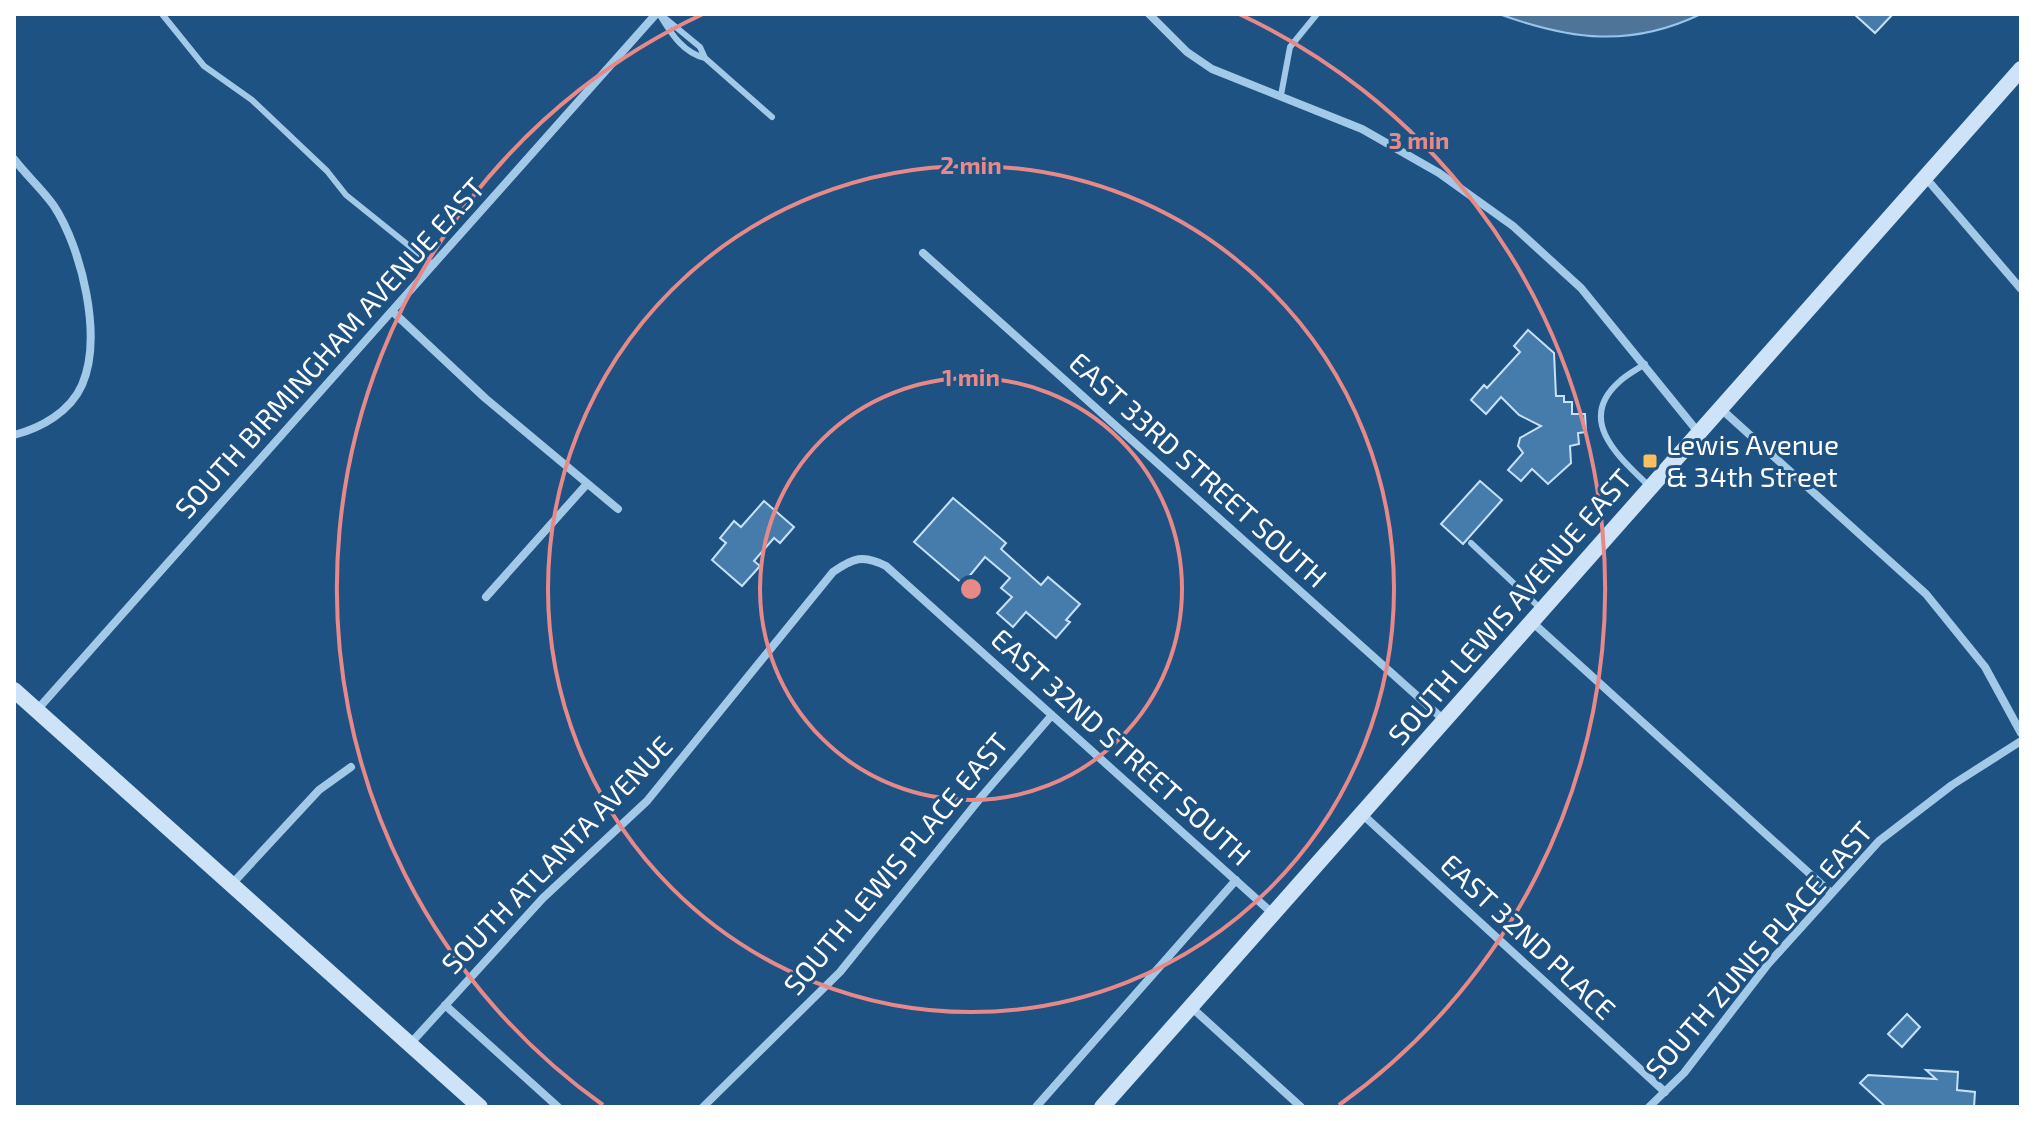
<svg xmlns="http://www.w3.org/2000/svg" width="2035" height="1121" font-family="'Exo 2',sans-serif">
<rect width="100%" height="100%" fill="#1e5282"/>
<path fill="#4e7497" stroke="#96c5eb" stroke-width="2" d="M1499,14h202c-71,34 -130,26 -202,0z"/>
<path fill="#467cab" stroke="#c7e1f7" stroke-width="2" d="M1854,14h39l-18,19z
M1528,330l26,23 2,43h8v6h8v12h13l1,18 -8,1 1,11 -9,2 1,17 -23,21 -16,-15 -11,12 -13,-11 15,-17 -5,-7 2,-8 21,-12 -22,-11 -18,-18 -15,17 -15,-14 13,-15 3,3 33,-36 -6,-6z
M1480,481l22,19 -39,44 -22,-20z
M953,498l53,45 -5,6 40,36 7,-8 32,27 -14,16 4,2 -14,16 -30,-26 -13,15 -16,-14 15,-16 -11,-9 9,-10 -25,-21 -22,27 -49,-42z
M764,501l30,26 -14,16 -6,-5 -20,23 6,5 -18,20 -30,-26 14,-17 -6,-5 14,-17 7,6z
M1907,1014l13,13 -18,20 -14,-13z
M1926,1070l32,2 -1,18 18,2 -1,15h-88l-26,-24 8,-8 68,4z"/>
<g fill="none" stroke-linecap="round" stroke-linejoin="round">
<path stroke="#a3c9e9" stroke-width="6" d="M162,14l42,52 48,34 75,71 19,24 87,70
M660,14l40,33 5,11 67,59
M661,17c11,18 23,36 44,41
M1281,95l9,-48 27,-33
M1645,364c-9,6 -19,11 -26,18 -44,39 2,77 31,105
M1471,543l70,66"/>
<path stroke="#a3c9e9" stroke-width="8" d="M1149,14l38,38 25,17 150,60 77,44 74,53 68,62 117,144
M14,159c12,16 29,31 40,47 28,43 49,131 28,179 -12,27 -41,43 -68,50
M1925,177l96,112
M923,253l521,467
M392,311l93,87 133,111
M1720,408l206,186 59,73 36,66
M486,597l100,-112
M1532,622l299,271
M37,710l619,-696
M1362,814l303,278
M232,884l87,-94 32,-23
M445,1005l113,102
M1190,1006l111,101
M410,1044l133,-146 104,-97 186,-229c20,-14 30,-18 53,-6l386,347
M703,1107l137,-135 142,-176 70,-81
M1036,1107l200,-227
M1649,1107l35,-34 84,-109 111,-123 73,-56 69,-44"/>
<path stroke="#cee3f7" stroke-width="16" d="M14,690l466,417
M1102,1107l919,-1038"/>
</g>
<g fill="none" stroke="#e88989" stroke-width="4">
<circle cx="971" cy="589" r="211"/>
<circle cx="971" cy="589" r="423"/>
<path d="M603 1105A634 634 0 0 1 703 14M1239 14A634 634 0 0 1 1339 1105"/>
</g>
<rect fill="#f9c062" stroke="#1e5282" stroke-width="3" x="1642" y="453" width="16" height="16" rx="4"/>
<g text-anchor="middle" stroke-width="6" stroke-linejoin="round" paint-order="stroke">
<g font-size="28" fill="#fff" stroke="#1e5282">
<text transform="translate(330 348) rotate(-48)" y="10">SOUTH BIRMINGHAM AVENUE EAST</text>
<text transform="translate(1198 470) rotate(42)" y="10">EAST 33RD STREET SOUTH</text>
<text transform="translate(1510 607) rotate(-49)" y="10">SOUTH LEWIS AVENUE EAST</text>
<text transform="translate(1121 747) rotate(42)" y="10">EAST 32ND STREET SOUTH</text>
<text transform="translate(557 855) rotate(-46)" y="10">SOUTH ATLANTA AVENUE</text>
<text transform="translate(896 864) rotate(-50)" y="10">SOUTH LEWIS PLACE EAST</text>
<text transform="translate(1528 937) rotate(43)" y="10">EAST 32ND PLACE</text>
<text transform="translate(1759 950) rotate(-49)" y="10">SOUTH ZUNIS PLACE EAST</text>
</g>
<g font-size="28" fill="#fff" stroke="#1e5282" text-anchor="start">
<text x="1666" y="455">Lewis Avenue<tspan x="1666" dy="32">&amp; 34th Street</tspan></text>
</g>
</g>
<circle cx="971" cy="589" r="12" fill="#e88989" stroke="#1e5282" stroke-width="4"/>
<g font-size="24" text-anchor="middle" font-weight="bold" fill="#e88989" stroke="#1e5282" stroke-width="6" stroke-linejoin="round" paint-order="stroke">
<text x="1419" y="149">3 min</text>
<text x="971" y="174">2 min</text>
<text x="971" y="386">1 min</text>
</g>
<rect width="2035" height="1121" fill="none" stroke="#ffffff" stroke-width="32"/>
</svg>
